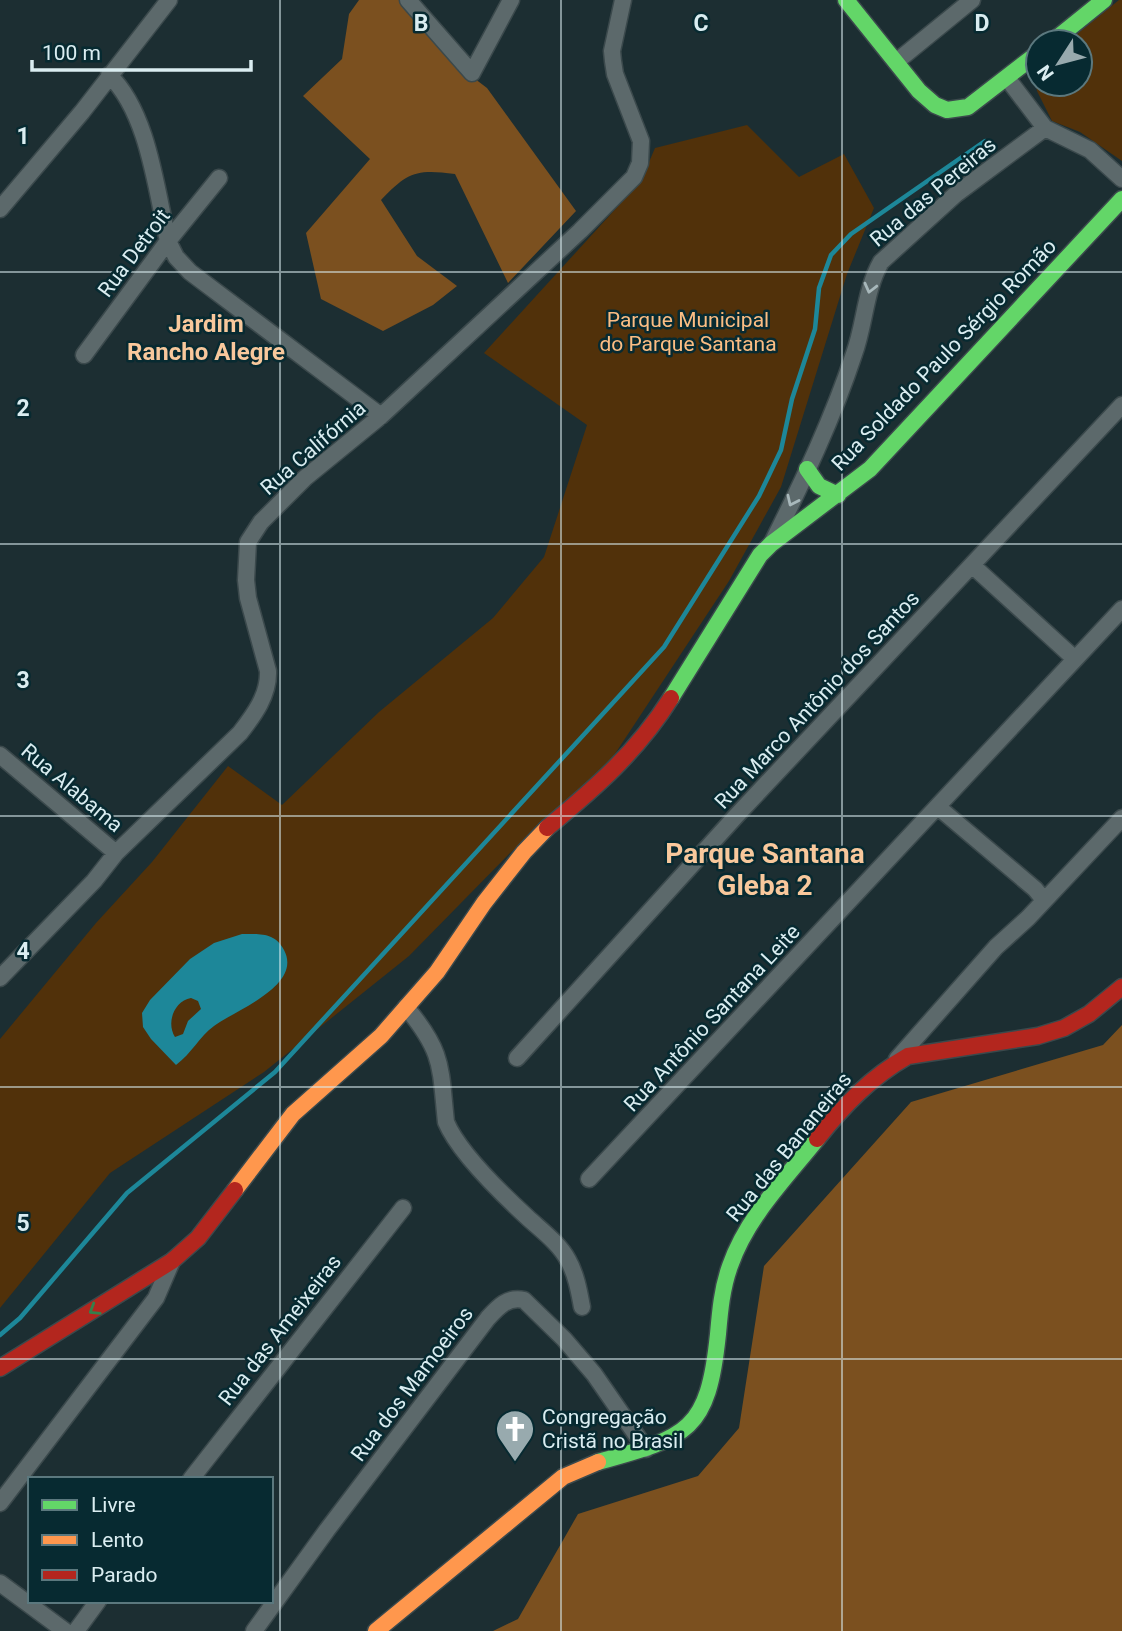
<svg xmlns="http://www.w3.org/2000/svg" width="1122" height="1631" font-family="Roboto,sans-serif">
<rect width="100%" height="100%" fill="#1c2e32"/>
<path fill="#51310a" d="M1119,0h3v161l-42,-29 -28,-11 -15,-30 -3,-22 4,-3v18h42v-42h-13z
M747,125l52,52 45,-23 30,54 -27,66 -66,213 -52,94 -126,191 -93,81 -101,103 -145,116 -154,101 -110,135v-269l96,-116 56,-61 76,-96 54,39 97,-93 114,-94 51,-61 43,-132 -103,-72 157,-172 14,-33z"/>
<path fill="#7b501f" d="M359,0h42l57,66 29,22 89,123 -68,72 -53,-109c-39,-5 -47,-2 -74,26l36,56 40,30 -24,19 -50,26 -62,-32 -15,-66 64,-74 -67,-63 39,-37 7,-45z
M1122,1025v606h-629l25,-12 60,-105 120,-38 41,-48 25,-162 147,-164 192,-57z"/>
<path fill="#1d8799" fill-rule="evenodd" d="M242,934c17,0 33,-2 42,16 19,36 -49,60 -70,76 -15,11 -22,27 -38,39l-25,-26 -8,-12 -1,-14 8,-13 40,-41 24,-16zM191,998l7,3 3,8 -13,12 -5,13 -8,3c-9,-14 -1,-36 16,-39z"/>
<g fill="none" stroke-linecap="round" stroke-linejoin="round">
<path stroke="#1d8799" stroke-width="4.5" d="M0,1335l20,-17 107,-125 148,-121 389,-425 95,-151 22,-46 11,-51 23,-70 4,-41 12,-33 20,-21 134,-93"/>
<defs>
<path id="street" d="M408,0l64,73 39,-73
M896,62l76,-62
M109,75c39,37 47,114 59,166l8,16 14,15 191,144
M1007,78l38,50 45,22 32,29
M0,209l82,-97 87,-112
M84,355l84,-114 51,-63
M773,541c30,-60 60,-123 81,-187 11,-30 11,-64 27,-92l75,-68 89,-66
M973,566l102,93
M0,755l116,98
M938,807l97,82 9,11
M0,978l94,-97 22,-28 124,-120c14,-18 29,-38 28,-62l-20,-73 -2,-18 2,-38 13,-20 44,-44 76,-62 199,-185 54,-54 6,-14 1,-22 -26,-67 -2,-13 -1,-10 11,-51
M406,1007c38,46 34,59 40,115 13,31 56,72 81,95 14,13 32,26 41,43 8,14 11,31 14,47
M517,1058l220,-243 385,-410
M897,1059l99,-112 32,-29 94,-100
M589,1179l533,-570
M191,1479l212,-271
M0,1503l156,-205 16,-37
M0,1583l65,48
M76,1631l22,-30
M254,1631l73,-101 161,-212c10,-11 20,-22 36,-18l40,39 30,35 52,75"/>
<path id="fast" d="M846,0l73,91 16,14 12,5 21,-3 70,-54
M1052,42l52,-42
M807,469l12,17 19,9
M671,698l89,-143 11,-11 99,-75 252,-270
M598,1462c90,-25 110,-30 120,-128 2,-23 4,-46 12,-68 17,-49 55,-87 87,-127"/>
<path id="slow" d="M235,1190l58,-76 88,-78 56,-64 47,-69 40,-51 23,-24
M376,1631l187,-154 35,-15"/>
<path id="jam" d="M547,828c48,-40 90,-76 124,-130
M817,1139c26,-33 54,-62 91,-83l130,-20 26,-8 25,-14 33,-27
M0,1368l172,-107 26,-23 37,-48"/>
</defs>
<use href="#street" stroke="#3b494c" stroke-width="19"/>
<use href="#fast" stroke="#3b494c" stroke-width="19"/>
<use href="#slow" stroke="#3b494c" stroke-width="19"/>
<use href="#jam" stroke="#3b494c" stroke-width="19"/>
<use href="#street" stroke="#5c696b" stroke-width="16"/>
<use href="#fast" stroke="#63d668" stroke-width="16"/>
<use href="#slow" stroke="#ff974d" stroke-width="16"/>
<use href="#jam" stroke="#b3261e" stroke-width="16"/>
</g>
<defs><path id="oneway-chevron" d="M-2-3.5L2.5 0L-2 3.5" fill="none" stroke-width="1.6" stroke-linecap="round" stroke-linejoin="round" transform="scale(1.75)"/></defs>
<g stroke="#a8b8bb">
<use href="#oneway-chevron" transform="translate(870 288) rotate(104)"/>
<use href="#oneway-chevron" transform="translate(792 501) rotate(115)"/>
</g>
<use stroke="#35804c" href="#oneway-chevron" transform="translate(94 1310) rotate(148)"/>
<path fill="none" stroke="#daedf1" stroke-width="2" stroke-opacity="0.55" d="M280,0v1631M561,0v1631M842,0v1631M0,272h1122M0,544h1122M0,816h1122M0,1087h1122M0,1359h1122"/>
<defs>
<symbol id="church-pin" viewBox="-11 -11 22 30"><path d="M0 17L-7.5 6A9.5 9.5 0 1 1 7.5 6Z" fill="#98aaae" stroke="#072a31"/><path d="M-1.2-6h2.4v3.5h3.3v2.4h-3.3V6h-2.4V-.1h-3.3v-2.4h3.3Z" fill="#fff"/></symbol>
</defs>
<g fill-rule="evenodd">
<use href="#church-pin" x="493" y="1407" width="44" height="60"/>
</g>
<g text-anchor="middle" stroke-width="5" stroke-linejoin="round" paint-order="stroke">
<g font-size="21" fill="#daedf1" stroke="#072a31">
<text transform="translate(933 192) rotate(-40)" y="7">Rua das Pereiras</text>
<text transform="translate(134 253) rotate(-53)" y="7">Rua Detroit</text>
<text transform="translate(944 355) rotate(-46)" y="7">Rua Soldado Paulo Sérgio Romão</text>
<text transform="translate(313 448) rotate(-41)" y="7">Rua Califórnia</text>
<text transform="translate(817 700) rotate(-47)" y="7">Rua Marco Antônio dos Santos</text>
<text transform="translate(72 788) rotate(40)" y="7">Rua Alabama</text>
<text transform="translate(712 1018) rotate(-47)" y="7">Rua Antônio Santana Leite</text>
<text transform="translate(789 1147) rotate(-51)" y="7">Rua das Bananeiras</text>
<text transform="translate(280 1330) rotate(-52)" y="7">Rua das Ameixeiras</text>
<text transform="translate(412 1384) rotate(-53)" y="7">Rua dos Mamoeiros</text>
</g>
<g font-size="21" fill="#fbbd83" stroke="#072a31">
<text x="688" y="327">Parque Municipal<tspan x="688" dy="24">do Parque Santana</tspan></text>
</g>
<g font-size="21" fill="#daedf1" stroke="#072a31" text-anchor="start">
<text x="542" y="1424">Congregação<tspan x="542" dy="24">Cristã no Brasil</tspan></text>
</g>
<g font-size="24" font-weight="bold" fill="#f8c89c" stroke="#072a31">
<text x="206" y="332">Jardim<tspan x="206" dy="28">Rancho Alegre</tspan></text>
</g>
<g font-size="28" font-weight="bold" fill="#f8c89c" stroke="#072a31">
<text x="765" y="863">Parque Santana<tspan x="765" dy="32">Gleba 2</tspan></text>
</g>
</g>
<g font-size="23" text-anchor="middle" font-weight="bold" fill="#daedf1" stroke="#072a31" stroke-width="5" stroke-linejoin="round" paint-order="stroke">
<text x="421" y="31">B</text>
<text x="701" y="31">C</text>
<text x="982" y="31">D</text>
<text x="23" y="144">1</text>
<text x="23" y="416">2</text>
<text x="23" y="688">3</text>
<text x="23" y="959">4</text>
<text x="23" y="1231">5</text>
</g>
<rect x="28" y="1477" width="245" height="126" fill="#072a31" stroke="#5b787e" stroke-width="2"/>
<rect x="42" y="1500" width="35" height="10" fill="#63d668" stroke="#5b787e" stroke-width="2"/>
<text x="91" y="1512" font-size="21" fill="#daedf1">Livre</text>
<rect x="42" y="1535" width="35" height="10" fill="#ff974d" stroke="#5b787e" stroke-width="2"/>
<text x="91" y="1547" font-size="21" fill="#daedf1">Lento</text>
<rect x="42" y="1570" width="35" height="10" fill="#b3261e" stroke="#5b787e" stroke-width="2"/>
<text x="91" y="1582" font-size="21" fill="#daedf1">Parado</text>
<g transform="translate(1059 63) rotate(234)"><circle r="33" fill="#072a31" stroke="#5b787e" stroke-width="2"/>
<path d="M0-5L12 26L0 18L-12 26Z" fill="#98aaae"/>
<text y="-10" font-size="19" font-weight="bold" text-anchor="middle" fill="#daedf1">N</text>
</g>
<path d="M32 60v10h219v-10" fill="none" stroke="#daedf1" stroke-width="3.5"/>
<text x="42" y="60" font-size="21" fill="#daedf1" stroke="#072a31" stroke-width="5" paint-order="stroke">100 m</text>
</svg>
